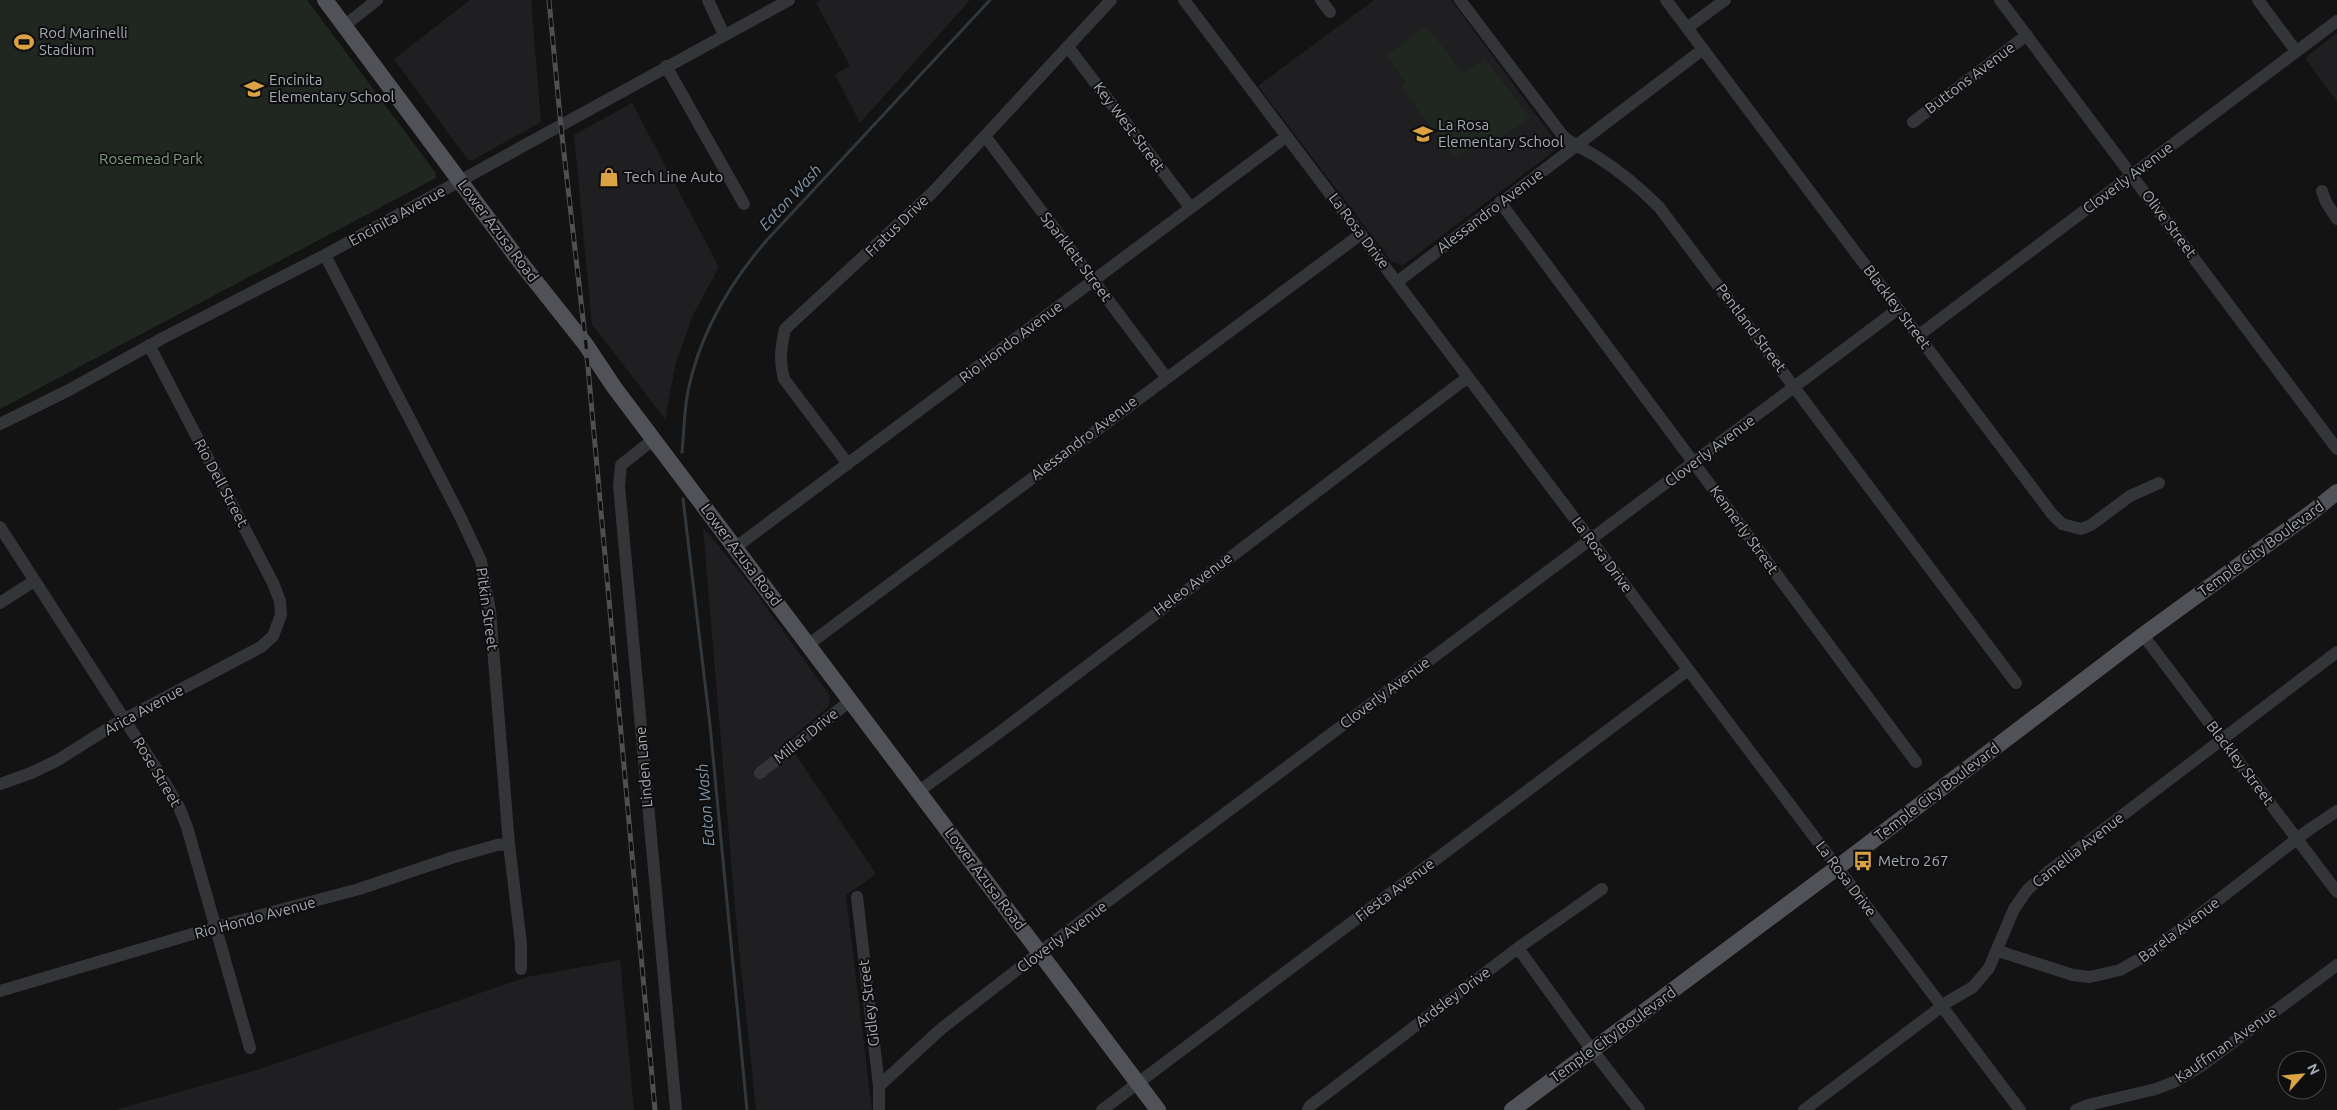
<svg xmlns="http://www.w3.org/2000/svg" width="2337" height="1110" font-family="Ubuntu,sans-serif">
<rect width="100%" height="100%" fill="#131314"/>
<path fill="#1f1f21" d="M470,0h61l10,122 -68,38h-5l-74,-101z
M821,0h149l-110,123 -25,-49 15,-8 -34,-63z
M1374,0h77l106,143 -4,9 -150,113 -11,-3 -134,-176z
M2337,33v69l-32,-44z
M632,103l87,164 -26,48 -17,47 -11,57 -73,-95 -18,-189z
M703,527l51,63 76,106 -1,10 -42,36 89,132 -30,21 26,215h-116l-20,-190z
M620,960l14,150h-519l142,-40 270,-93z"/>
<path fill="#202620" d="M0,0h307l128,172 1,6 -436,231z
M1426,26l38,48 21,-15 45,58 -36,25 -18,1 -21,16 -54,-72 4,-6 -19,-25z"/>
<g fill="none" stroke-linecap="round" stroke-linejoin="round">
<path stroke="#30383d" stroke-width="3" d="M682,452c2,-20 2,-41 6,-61 12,-58 40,-106 79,-151l223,-240
M683,499l27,226 37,385"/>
<path stroke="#343539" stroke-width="12" d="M708,0l16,35
M1184,0l836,1110
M1321,0l9,12
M1460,0l103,136c11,10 24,14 36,22 22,14 42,31 60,49l357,476
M1666,0l386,514 10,10 19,5 10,-4 39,-29 29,-13
M2000,0l337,449
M2258,0l38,51
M344,26l33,-26
M1687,28l38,-28
M1068,47l122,160
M666,66l78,138
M1913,122l114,-87
M985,136l181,241
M2322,191l4,11 11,17
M1500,202l416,560
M325,255l135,261 21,45 9,50 19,233 12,100v25
M1397,282l305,-232
M1919,335l418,-314
M0,424l69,-34 92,-51 164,-84 464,-255
M654,439l-33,26 -2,21 57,624
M848,464l-64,-85c-5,-18 -3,-32 1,-50l147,-136 179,-193
M0,527l159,246 20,34 8,20 63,221
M736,547l551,-411
M0,603l34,-22
M2143,635l194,257
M809,644l552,-410
M760,773l91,-73
M0,784l31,-11 27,-13 57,-36 146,-77 12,-11 8,-21 -1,-14 -7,-18 -124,-238
M919,791l81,-59 468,-355
M857,897l22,189v24
M1518,948l65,90 56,72
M1998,951l75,24 17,2 30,-7 30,-17 157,-122 30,-20
M0,991l216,-64 143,-38 92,-31 46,-13 12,-1
M879,1086l62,-57 99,-77 858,-643
M1102,1110l586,-440
M1308,1110l2,-4 208,-158 84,-59
M1804,1110l145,-109 24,-14 16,-19 25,-59 14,-20 21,-18 288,-219
M2076,1110l12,-5 68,-16 20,-8 28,-17 133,-99"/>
<path stroke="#515257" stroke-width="16" d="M325,0l196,263 65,82 28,42 544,723
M1512,1110l326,-243 305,-232 169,-123 25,-20"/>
<defs>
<path id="rail" d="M549,0l12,127 25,218 69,765"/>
</defs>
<use href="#rail" stroke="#4e4f53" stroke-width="5"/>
<use href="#rail" stroke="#0e0e0f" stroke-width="3" stroke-dasharray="9" stroke-linecap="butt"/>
</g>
<defs>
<symbol id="stadium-bare" viewBox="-9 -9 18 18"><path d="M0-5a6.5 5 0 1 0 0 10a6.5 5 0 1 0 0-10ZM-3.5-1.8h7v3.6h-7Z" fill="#daa245" stroke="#0e0e0f" stroke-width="2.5" paint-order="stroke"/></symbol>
<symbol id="school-bare" viewBox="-9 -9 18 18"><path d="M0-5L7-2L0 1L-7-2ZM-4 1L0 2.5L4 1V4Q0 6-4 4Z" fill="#daa245" stroke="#0e0e0f" stroke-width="2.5" paint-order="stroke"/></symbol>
<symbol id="shop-bare" viewBox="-9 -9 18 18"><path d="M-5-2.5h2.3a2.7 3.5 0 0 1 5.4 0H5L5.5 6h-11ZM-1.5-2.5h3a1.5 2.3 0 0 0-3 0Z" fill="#daa245" stroke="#0e0e0f" stroke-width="2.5" paint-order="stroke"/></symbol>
<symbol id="bus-bare" viewBox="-9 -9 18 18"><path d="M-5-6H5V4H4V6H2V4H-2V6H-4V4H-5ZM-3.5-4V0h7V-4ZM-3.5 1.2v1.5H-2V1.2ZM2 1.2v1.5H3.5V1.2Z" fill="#daa245" stroke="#0e0e0f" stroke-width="2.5" paint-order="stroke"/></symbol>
</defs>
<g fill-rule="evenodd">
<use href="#stadium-bare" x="10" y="28" width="28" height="28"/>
<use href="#school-bare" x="240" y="75" width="28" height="28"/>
<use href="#school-bare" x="1409" y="120" width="28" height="28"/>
<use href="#shop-bare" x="595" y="163" width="28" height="28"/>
<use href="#bus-bare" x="1849" y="847" width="28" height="28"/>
</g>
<g text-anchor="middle" stroke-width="4" stroke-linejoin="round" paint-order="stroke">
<g font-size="15" fill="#a6aab3" stroke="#0e0e0f" text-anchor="start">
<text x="39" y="38">Rod Marinelli<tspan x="39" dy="17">Stadium</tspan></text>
<text x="269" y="85">Encinita<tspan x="269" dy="17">Elementary School</tspan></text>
<text x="1438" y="130">La Rosa<tspan x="1438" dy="17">Elementary School</tspan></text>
<text x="624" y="182">Tech Line Auto</text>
<text x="1878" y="866">Metro 267</text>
</g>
<g font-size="15" fill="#a6aab3" stroke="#0e0e0f">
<text transform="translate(1970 78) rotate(-37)" y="5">Buttons Avenue</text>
<text transform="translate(1129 127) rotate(53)" y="5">Key West Street</text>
<text transform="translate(2128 178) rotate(-37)" y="5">Cloverly Avenue</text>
<text transform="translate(1490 211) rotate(-37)" y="5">Alessandro Avenue</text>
<text transform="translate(397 216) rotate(-29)" y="5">Encinita Avenue</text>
<text transform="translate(2169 224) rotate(53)" y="5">Olive Street</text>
<text transform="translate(897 226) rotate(-44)" y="5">Fratus Drive</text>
<text transform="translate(498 231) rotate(53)" y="5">Lower Azusa Road</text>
<text transform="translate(1359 231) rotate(53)" y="5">La Rosa Drive</text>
<text transform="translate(1076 257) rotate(53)" y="5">Sparklett Street</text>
<text transform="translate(1897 307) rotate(53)" y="5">Blackley Street</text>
<text transform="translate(1751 328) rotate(53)" y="5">Pentland Street</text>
<text transform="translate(1011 342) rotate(-37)" y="5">Rio Hondo Avenue</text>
<text transform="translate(1084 438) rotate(-37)" y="5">Alessandro Avenue</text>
<text transform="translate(1710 451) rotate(-37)" y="5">Cloverly Avenue</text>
<text transform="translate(221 483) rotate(62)" y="5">Rio Dell Street</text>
<text transform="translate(1744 530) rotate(54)" y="5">Kennerly Street</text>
<text transform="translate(2261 549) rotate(-36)" y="5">Temple City Boulevard</text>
<text transform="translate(741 555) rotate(53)" y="5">Lower Azusa Road</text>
<text transform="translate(1602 555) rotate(53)" y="5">La Rosa Drive</text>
<text transform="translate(1193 584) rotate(-37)" y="5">Heleo Avenue</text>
<text transform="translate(487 609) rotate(82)" y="5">Pitkin Street</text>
<text transform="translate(1385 693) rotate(-37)" y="5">Cloverly Avenue</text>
<text transform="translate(144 710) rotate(-29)" y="5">Arica Avenue</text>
<text transform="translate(806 736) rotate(-39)" y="5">Miller Drive</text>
<text transform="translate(2240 763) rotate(53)" y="5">Blackley Street</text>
<text transform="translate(644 767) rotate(-95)" y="5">Linden Lane</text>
<text transform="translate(157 772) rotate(59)" y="5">Rose Street</text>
<text transform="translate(1937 792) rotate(-37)" y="5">Temple City Boulevard</text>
<text transform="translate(2078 850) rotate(-38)" y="5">Camellia Avenue</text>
<text transform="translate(985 879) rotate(53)" y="5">Lower Azusa Road</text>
<text transform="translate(1846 879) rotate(53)" y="5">La Rosa Drive</text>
<text transform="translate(1395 890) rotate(-37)" y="5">Fiesta Avenue</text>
<text transform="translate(255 918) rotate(-15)" y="5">Rio Hondo Avenue</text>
<text transform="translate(2179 930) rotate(-37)" y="5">Barela Avenue</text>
<text transform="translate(1062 937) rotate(-37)" y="5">Cloverly Avenue</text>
<text transform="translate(1453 997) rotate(-37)" y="5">Ardsley Drive</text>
<text transform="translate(869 1003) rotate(-97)" y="5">Gidley Street</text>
<text transform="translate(1613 1035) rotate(-36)" y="5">Temple City Boulevard</text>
<text transform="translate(2226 1045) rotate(-35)" y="5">Kauffman Avenue</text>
</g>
<g font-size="15" fill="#7f9c80" stroke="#0e0e0f">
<text x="151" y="164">Rosemead Park</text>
</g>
<g font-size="16" font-style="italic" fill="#8198aa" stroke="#0e0e0f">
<text transform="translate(790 197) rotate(-47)" y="6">Eaton Wash</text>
<text transform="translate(705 805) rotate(-95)" y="6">Eaton Wash</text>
</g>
</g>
<g transform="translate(2302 1075) rotate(63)"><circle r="24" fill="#0e0e0f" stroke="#4b4c51"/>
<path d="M0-4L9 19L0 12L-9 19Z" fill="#daa245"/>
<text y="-8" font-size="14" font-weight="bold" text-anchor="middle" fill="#a6aab3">N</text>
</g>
</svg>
